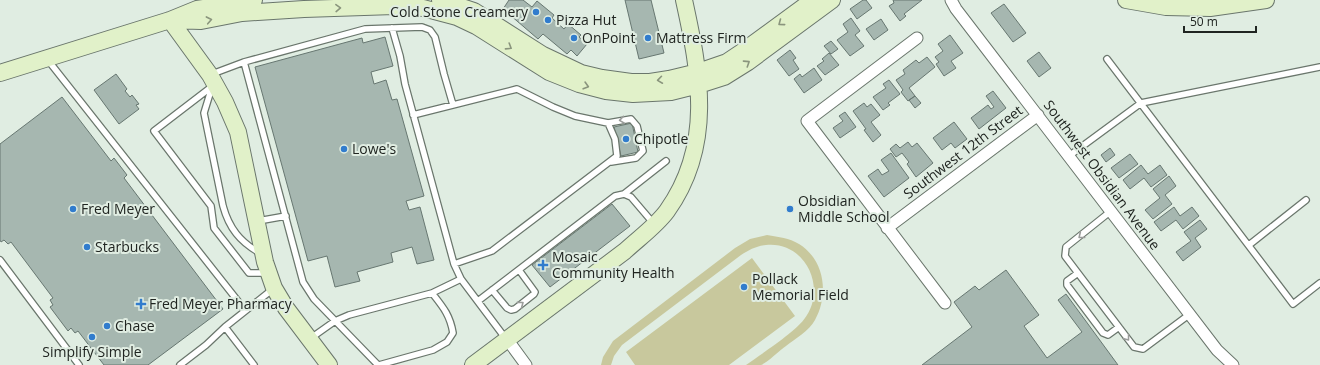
<svg xmlns="http://www.w3.org/2000/svg" width="1320" height="365" font-family="'Open Sans',sans-serif">
<rect width="100%" height="100%" fill="#e0ede2"/>
<path fill="#c8c89d" d="M767,235c12,2 22,3 32,9 26,16 30,51 16,76 -6,11 -20,19 -29,26 -6,4 -19,17 -25,19 -4,0 -11,0 -15,0 15,-11 53,-35 61,-50 19,-30 -3,-74 -41,-70 -10,1 -17,5 -25,10l-119,90 -8,11 -3,9h-10l2,-8 10,-16 122,-93 15,-9z
M752,258l43,58 -66,49h-94l-9,-13z"/>
<path fill="#a6b7b0" stroke="#677771" d="M509,0h14l9,7 5,-6 17,14 -2,3 12,11 4,-5 13,11 -2,2 8,7 -10,12 -6,-6 -4,4 -24,-20 -5,5 -35,-30z
M625,0h26l13,53 -25,6z
M863,0h3l6,8 -15,11 -7,-10z
M893,0h29l-18,14 2,2 -6,5 -11,-15 5,-3z
M1004,4l22,29 -13,9 -22,-29z
M851,18l9,13 -5,4 9,11 -14,10 -13,-16 11,-8 -5,-8z
M881,19l7,11 -14,10 -8,-11z
M950,35l13,18 -12,8 5,7 -12,8 -8,-12 3,-2 -4,-5 8,-6 -5,-7z
M385,37l8,29 -22,6 3,12 12,-4 6,20 5,-1 27,97 -18,5 3,9 11,-3 14,53 -17,4 -5,-17 -21,6 2,9 -36,10 3,9 -25,6 -8,-31 -19,5 -53,-194 107,-29 1,5z
M831,41l7,8 -7,5 -7,-8z
M790,50l6,8 -3,2 6,9 -10,7 -12,-16z
M1039,52l12,16 -12,9 -12,-16z
M829,53l10,12 -14,10 -8,-9 7,-5 -2,-2z
M927,57l8,10 -26,21 6,8 -7,5 -7,-9 2,-2 -7,-10 9,-6 -2,-4 13,-10 3,3z
M814,68l8,12 -18,13 -10,-14 6,-5 2,3z
M116,74l11,15 -2,2 5,6 2,-2 7,9 -3,1 3,4 -20,15 -25,-34z
M889,80l11,14 -12,9 2,2 -7,5 -10,-13 13,-9 -3,-4z
M993,91l13,17 -27,21 -8,-11 17,-13 3,4 3,-2 -8,-11z
M915,96l6,7 -6,5 -6,-8z
M62,97l49,64 3,-3 13,17 -3,3 99,131 -75,56h-44l-26,-34 -3,2 -4,-5 -3,3 -18,-24 3,-2 -3,-5 3,-2 -42,-56 -3,2 -4,-4 -3,2 -1,-2v-96z
M864,103l3,4 4,-3 9,11 -9,7 10,13 -8,7 -9,-12 2,-1 -13,-18z
M845,112l11,15 -16,11 -7,-10 10,-7 -4,-5z
M954,122l13,17 -12,9 -4,-5 -9,7 -9,-12z
M632,123l6,29 -17,4 -7,-29z
M908,142l4,5 5,-4 16,20 -17,14 -9,-13 2,-2 -7,-9 -6,4 -6,-8 6,-5 4,4z
M1110,148l5,7 -9,7 -5,-7z
M891,153l18,25 -25,19 -16,-21 10,-7 4,6 7,-4 -8,-11z
M1130,154l8,10 -19,14 -8,-10z
M1141,165l7,9 12,-9 7,10 -16,12 -7,-9 -14,11 -7,-9z
M1169,176l7,10 -11,9 7,9 -19,15 -8,-9 15,-12 -7,-9z
M612,204l18,22 -80,61 -18,-22z
M1174,207l6,9 12,-9 7,9 -16,13 -7,-9 -15,11 -7,-9z
M1200,220l7,9 -12,9 6,9 -18,14 -7,-9 15,-11 -7,-9z
M1006,270l33,45 -15,11 23,32 35,-26 -24,-32 8,-6 52,71h-196l50,-38 -18,-25 21,-16 4,4z"/>
<g fill="none" stroke-linecap="round" stroke-linejoin="round">
<defs>
<path id="lane" d="M392,28l8,28 5,28 49,180 7,15 45,60
M47,59l198,251
M1107,59l186,245 27,-21
M244,62l59,220 11,17 64,66
M212,74l32,-12 121,-33 57,-2 8,3 5,7 9,37 9,31
M214,85l-60,46 57,75 3,22 35,45h18
M212,87l-8,26 19,93c6,22 17,36 37,47
M413,115l104,-26 36,18 22,9 33,7 7,16 2,17 -125,95 -38,13
M608,123l23,-4 6,7 6,25 -7,7 -25,4
M1069,156l72,-53 179,-36
M624,194l42,-33
M1111,211l-45,36 -1,9 69,91 9,2 47,-35
M258,221l28,-5
M1249,245l57,-45
M0,260l79,105
M1078,273l-11,8v4l36,48 5,2 11,-8
M492,290l15,18 4,2 4,-1 19,-15 1,-2 -16,-22
M432,293l29,-14
M478,301l137,-105 9,-2 7,3 23,27
M225,327l29,38
M311,338l24,-17 14,-6 83,-22c11,14 18,22 21,40l-6,9 -14,8 -54,15
M180,365l26,-20 19,-18 48,-38"/>
<path id="street" d="M951,0l5,9 261,341 16,15
M917,38l-110,83 138,182
M887,228l151,-113
M507,339l19,26"/>
<path id="secondary" d="M440,0l34,11 69,44 38,18 21,5 29,4h19l19,-3 29,-7 29,-10 15,-10 71,-52
M1126,0l40,7 44,1 56,-8
M170,20l31,1 41,-8 62,-4 90,-3 29,2 34,9 19,9 73,46 30,12 27,7 27,3 38,-2 28,-7 25,-8 24,-15 84,-62
M170,20l40,55 15,27 13,30 27,130 9,26 12,20 43,57
M0,73l170,-53 27,-11 57,-9
M473,365l152,-114c14,-13 31,-25 42,-40 47,-66 33,-138 17,-211"/>
</defs>
<use href="#lane" stroke="#6a766c" stroke-width="8"/>
<use href="#street" stroke="#6a766c" stroke-width="13"/>
<use href="#secondary" stroke="#6a766c" stroke-width="18"/>
<use href="#lane" stroke="#fff" stroke-width="5.5"/>
<use href="#street" stroke="#fff" stroke-width="11"/>
<use href="#secondary" stroke="#e1f1c9" stroke-width="16"/>
</g>
<defs><path id="oneway-chevron" d="M-2-3.5L2.5 0L-2 3.5" fill="none" stroke-width="1.6" stroke-linecap="round" stroke-linejoin="round"/></defs>
<g stroke="#8a957d">
<use href="#oneway-chevron" transform="translate(338 8) rotate(-2)"/>
<use href="#oneway-chevron" transform="translate(209 20) rotate(-11)"/>
<use href="#oneway-chevron" transform="translate(781 23) rotate(143)"/>
<use href="#oneway-chevron" transform="translate(509 47) rotate(32)"/>
<use href="#oneway-chevron" transform="translate(747 63) rotate(-33)"/>
<use href="#oneway-chevron" transform="translate(660 80) rotate(172)"/>
<use href="#oneway-chevron" transform="translate(586 86) rotate(16)"/>
</g>
<g stroke="#9b9d9b">
<use href="#oneway-chevron" transform="translate(622 120) rotate(172)"/>
<use href="#oneway-chevron" transform="translate(1081 236) rotate(141)"/>
<use href="#oneway-chevron" transform="translate(521 304) rotate(-37)"/>
<use href="#oneway-chevron" transform="translate(1127 338) rotate(53)"/>
</g>
<g fill="#317ccd" stroke="#e0ede2" stroke-width="1.5">
<circle cx="536" cy="12" r="4"/>
<circle cx="548" cy="20" r="4"/>
<circle cx="574" cy="38" r="4"/>
<circle cx="648" cy="38" r="4"/>
<circle cx="626" cy="139" r="4"/>
<circle cx="344" cy="149" r="4"/>
<circle cx="73" cy="209" r="4"/>
<circle cx="790" cy="209" r="4"/>
<circle cx="87" cy="247" r="4"/>
<path d="M541 259h4v4h4v4h-4v4h-4v-4h-4v-4h4z"/>
<circle cx="744" cy="287" r="4"/>
<path d="M139 298h4v4h4v4h-4v4h-4v-4h-4v-4h4z"/>
<circle cx="107" cy="326" r="4"/>
<circle cx="92" cy="337" r="4"/>
</g>
<g text-anchor="middle" stroke-width="4" stroke-linejoin="round" paint-order="stroke">
<g font-size="14" fill="#202521" stroke="#e0ede2" text-anchor="start">
<text x="528" y="17" text-anchor="end">Cold Stone Creamery</text>
<text x="556" y="25">Pizza Hut</text>
<text x="582" y="43">OnPoint</text>
<text x="656" y="43">Mattress Firm</text>
<text x="634" y="144">Chipotle</text>
<text x="352" y="154">Lowe's</text>
<text x="798" y="206">Obsidian<tspan x="798" dy="16">Middle School</tspan></text>
<text x="81" y="214">Fred Meyer</text>
<text x="95" y="252">Starbucks</text>
<text x="552" y="262">Mosaic<tspan x="552" dy="16">Community Health</tspan></text>
<text x="752" y="284">Pollack<tspan x="752" dy="16">Memorial Field</tspan></text>
<text x="149" y="309">Fred Meyer Pharmacy</text>
<text x="115" y="331">Chase</text>
<text x="92" y="357" text-anchor="middle">Simplify Simple</text>
</g>
<g font-size="14" fill="#202521" stroke="#e0ede2">
<text transform="translate(963 152) rotate(-37)" y="5">Southwest 12th Street</text>
<text transform="translate(1102 175) rotate(53)" y="5">Southwest Obsidian Avenue</text>
</g>
</g>
<path d="M1184 26v6h72v-6" fill="none" stroke="#202521" stroke-width="2"/>
<text x="1190" y="26" font-size="12" fill="#202521" stroke="#e0ede2" stroke-width="3" paint-order="stroke">50 m</text>
</svg>
